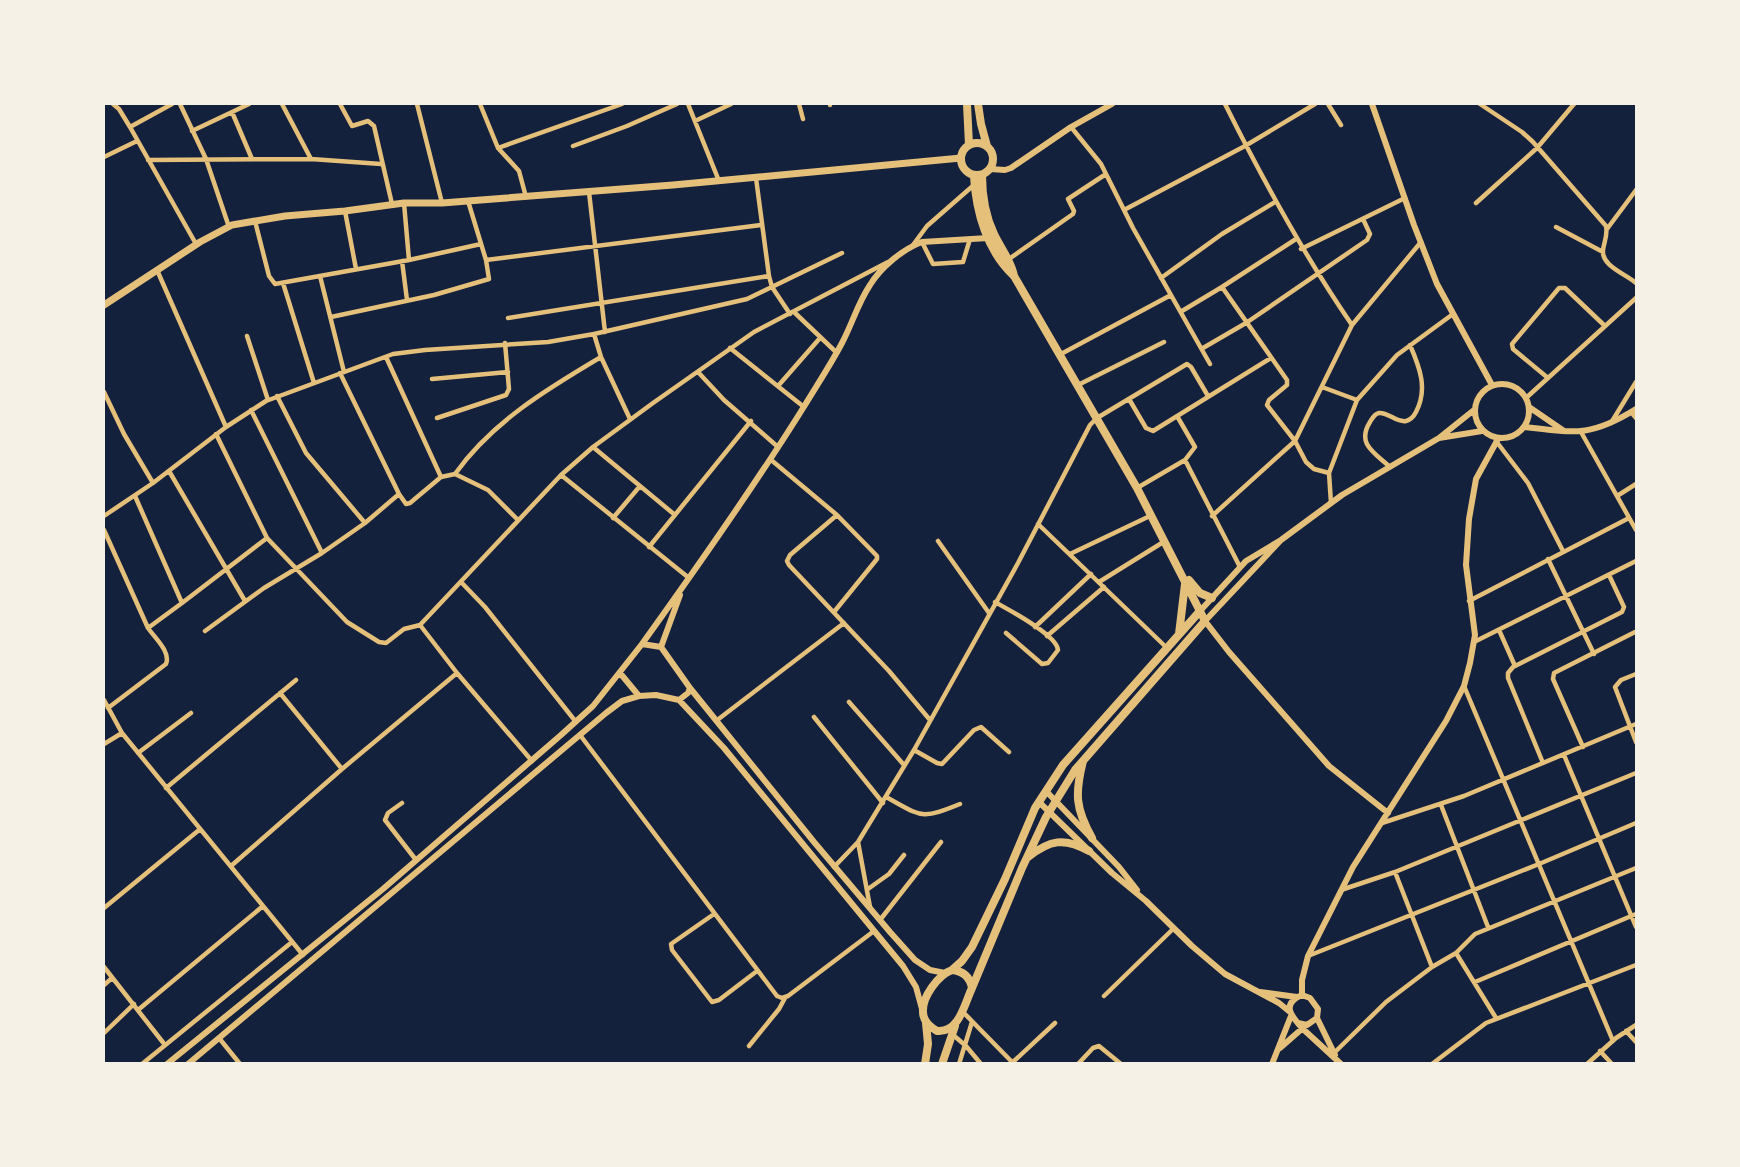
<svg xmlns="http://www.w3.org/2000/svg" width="1740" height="1167" font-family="'Public Sans',sans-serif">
<rect width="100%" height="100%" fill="#14213d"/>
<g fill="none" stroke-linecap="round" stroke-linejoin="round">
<path stroke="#e5c07b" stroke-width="4.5" d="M113,104l6,5 11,18 66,117
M180,104l26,55 23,68
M282,104l29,55
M340,104l12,22 16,-5 6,5 18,78
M417,104l25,99
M480,104l18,44 21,23 7,26
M688,104l31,77
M799,104l4,15
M830,104v1
M1225,104c38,76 78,150 127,221
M1328,104l13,21
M1480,104l42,28 11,10 73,84c2,9 -2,16 -3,24 -2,16 23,24 33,33
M232,112l20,47
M695,121l36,-17
M130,127l42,-23
M1071,127l30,37 32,64 77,136
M192,131l57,-27
M573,146l54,-20 50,-22
M498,148l124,-44
M104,157l33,-16
M148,160l163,-1 70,5
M756,178l13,98 3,11 18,27
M589,192l16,140
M404,203l5,57
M1476,203l61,-55 37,-44
M1124,210l121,-64 70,-42
M345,211l11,58
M255,221l14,55 6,8 134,-24 72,-16
M1556,227l47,25
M1607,229l29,-39
M1296,239l-74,48 65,93v5l-18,15 -2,5 28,36 11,21 8,7 15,4 2,30
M922,242l11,22 30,-2 7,-23
M913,245l14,-19 48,-42
M1301,249l104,-51
M1009,259l64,-45 1,-3 -6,-12 38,-25
M486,260l275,-35
M402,261l5,39
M157,270l69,157
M320,276l24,96
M1161,278l61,-44 53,-32
M283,283l31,100
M1182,311l40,-24
M794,312l43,41
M331,317l103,-22 55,-16 -3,-19 -18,-59
M508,318l261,-42
M594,334l7,23 29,62
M247,336l21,64
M730,348l74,59
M1203,348l43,-25 121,-83 3,-6 -7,-15
M1061,354l110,-59
M386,357l55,120
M698,372l26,28 54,47
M340,373l59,121 7,10 4,-1 31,-26 14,-3
M1548,378l-35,-29 -1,-5 47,-56h6l40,38
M432,379l76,-7
M1078,385l86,-43
M778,386l42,-48
M1322,387l35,13 -28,73
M104,392l20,42 29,49
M277,396l29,57 59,70
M1526,398l110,-100
M1129,399l17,29 7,3 118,-73
M1357,400l40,-45 56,-41
M251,410l71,143
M1631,412l5,6
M1177,416l18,31 -10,13
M437,418l69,-23 3,-6 -4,-46
M1611,423l25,-41
M1581,432l55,98
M216,434l51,104 80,84 32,20 7,1 18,-14 16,-4 141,-150 32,-28 60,-44 101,-71 134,-70
M1496,441l32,42 35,68
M593,447l82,68
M770,459l67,56 40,41v3l-43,53
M1390,467c-15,-14 -34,-23 -20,-45 2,-3 4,-8 9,-9 9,-1 18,10 27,8 4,-1 8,-5 10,-9 12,-23 4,-44 -6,-67
M169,471l76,130
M561,475l128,103
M1137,488l48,-28 55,107
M1617,496l19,-12
M837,515l-47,40 -3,6 2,4 100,106 41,49
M104,516l49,-33 73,-56 40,-26 127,-47 32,-4 123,-8 46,-8 153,-35 95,-46
M1212,516l83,-75 57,-116 69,-83
M613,518l27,-32
M518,520l-30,-30 -33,-16c37,-52 92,-85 146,-117
M1038,524l130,125
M104,530l44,98
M938,541l51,72
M649,547l102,-126
M1070,554l82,-39
M1548,559l46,95
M461,582l24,25 91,115
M1099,582l66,-41
M1469,601l160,-83
M995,602c14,8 62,33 63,48l-10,13 -6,1 -36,-31
M182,603l85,-65
M420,625l37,48 75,88
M1035,627l56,-53
M1499,630l16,36
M205,631l59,-43 58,-35 43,-30 34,-29
M1047,636l57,-49
M1474,642l162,-81
M1636,674l-15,6 -6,7 21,55
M1464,686l149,355
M280,693l62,76
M104,700l18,33 181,222
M849,702l55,63
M108,708l58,-44c5,-12 -11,-26 -18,-36l34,-25 -47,-107
M814,717l69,86
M716,721l128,-98
M580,735l197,261 5,2 6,-2 86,-65
M104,744l18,-11
M1583,747l-30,-68 1,-6 81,-41
M914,750l23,13 5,1 32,-34 7,-3 28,25
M138,753l53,-40
M1564,755l72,172
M1543,763l-35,-85v-5l5,-6 109,-55 2,-5 -15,-32
M166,788l130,-108
M886,797c37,20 34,23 74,7
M402,803l-14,10 -3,7 31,40
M1441,805l47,122
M1382,823l82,-27 172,-72
M858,842l12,65
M231,866l111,-97 115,-96
M834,867l24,-25 56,-92 104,-187 72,-138 7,-7 90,-54 4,3 17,29
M1395,872l37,95
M868,889l21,-15 15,-19
M1341,890l54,-18 241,-99
M104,908l95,-78
M714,914l-43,30 1,6 40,52 7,-2 38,-29
M880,920l61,-78
M1456,953l40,65
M1308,956l231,-92 97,-41
M104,967l61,78
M1475,982l161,-68
M104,985l8,-7
M1104,996l69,-67
M138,1010l125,-104
M962,1011l52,53
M1626,1031l10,11
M104,1033l30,-29
M952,1034l14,12 15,18
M219,1038l21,26
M749,1046l30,-37 6,-11
M1600,1051l12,13
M1334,1053l52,-51 46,-35 24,-14 19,-19 161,-66
M1013,1062l42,-39
M142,1064l150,-122
M959,1064l13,-42
M1078,1064l15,-16 6,-2 22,18
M1432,1064l54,-41 150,-58
M1587,1064l29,-26 20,-13"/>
<path stroke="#e5c07b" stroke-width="6" d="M1372,104l42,121 23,59 55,101
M990,169l15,1 6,-2 60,-41 41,-23
M1475 411a27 27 0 1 1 54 0a27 27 0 1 1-54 0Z
M1529,407l35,24
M1525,427c50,6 66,10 111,-18
M1439,438l43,-7
M1281,540l-76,81 24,31 100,114 59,47
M1200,611l46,-50 35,-21 61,-45 97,-57 35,-28
M642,644c56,-78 112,-157 163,-239 12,-20 26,-41 37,-62 10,-19 16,-40 28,-58 11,-18 33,-36 52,-43l66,-4
M661,647l19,-52
M690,688l124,154 76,90 25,28 15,10 15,3
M679,700l45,48 179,218 13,21 6,22
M1046,791l73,76 18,23
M1039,802l73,71 34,28 46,45 33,28 54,29 11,9
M1260,992l37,5
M1302,995v-15l6,-24 45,-89 93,-146 18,-35 6,-23 5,-28 -9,-70 3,-46 7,-40 22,-40
M1317,1018l18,37
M1298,1023l9,2 10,-7 1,-9 -8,-11 -8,-3c-22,9 -10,22 1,34l38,35
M1280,1048l24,-21
M167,1064l216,-175 178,-154 32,-29 49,-62 19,3 29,41 -2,5 -9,7 -23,-5 -17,1 -19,-23
M188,1064l418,-351 16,-12 17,-5
M1272,1064l19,-48"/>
<path stroke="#e5c07b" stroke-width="7" d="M104,305l96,-63 32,-17 53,-9 60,-5 59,-8h38l231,-18 288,-27"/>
<path stroke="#e5c07b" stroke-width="8" d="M967,104l2,41
M978,104l3,20 6,22
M961 159a16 16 0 1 1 32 0a16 16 0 1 1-32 0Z
M982,175c0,21 3,40 12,59 7,15 17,26 20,42
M1189,580l11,13 12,5
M1179,634l6,-50
M1083,761c-8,32 -8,47 9,77
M1028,857c22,-17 36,-20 61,-6
M952,970l10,-9 10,-14 33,-68 30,-71 28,-43 137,-154
M952,970c11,1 18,7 20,18 -8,17 -13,45 -35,43 -7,-4 -14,-10 -14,-19 -1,-15 15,-37 29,-42z
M972,988l50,-120 24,-51 29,-47 130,-149 -68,-133 -123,-212c-27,-25 -38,-64 -40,-100
M925,1064l3,-20 -2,-21
M942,1064l13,-38"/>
</g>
<rect width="1740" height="1167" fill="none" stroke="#f6f1e7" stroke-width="210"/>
</svg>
